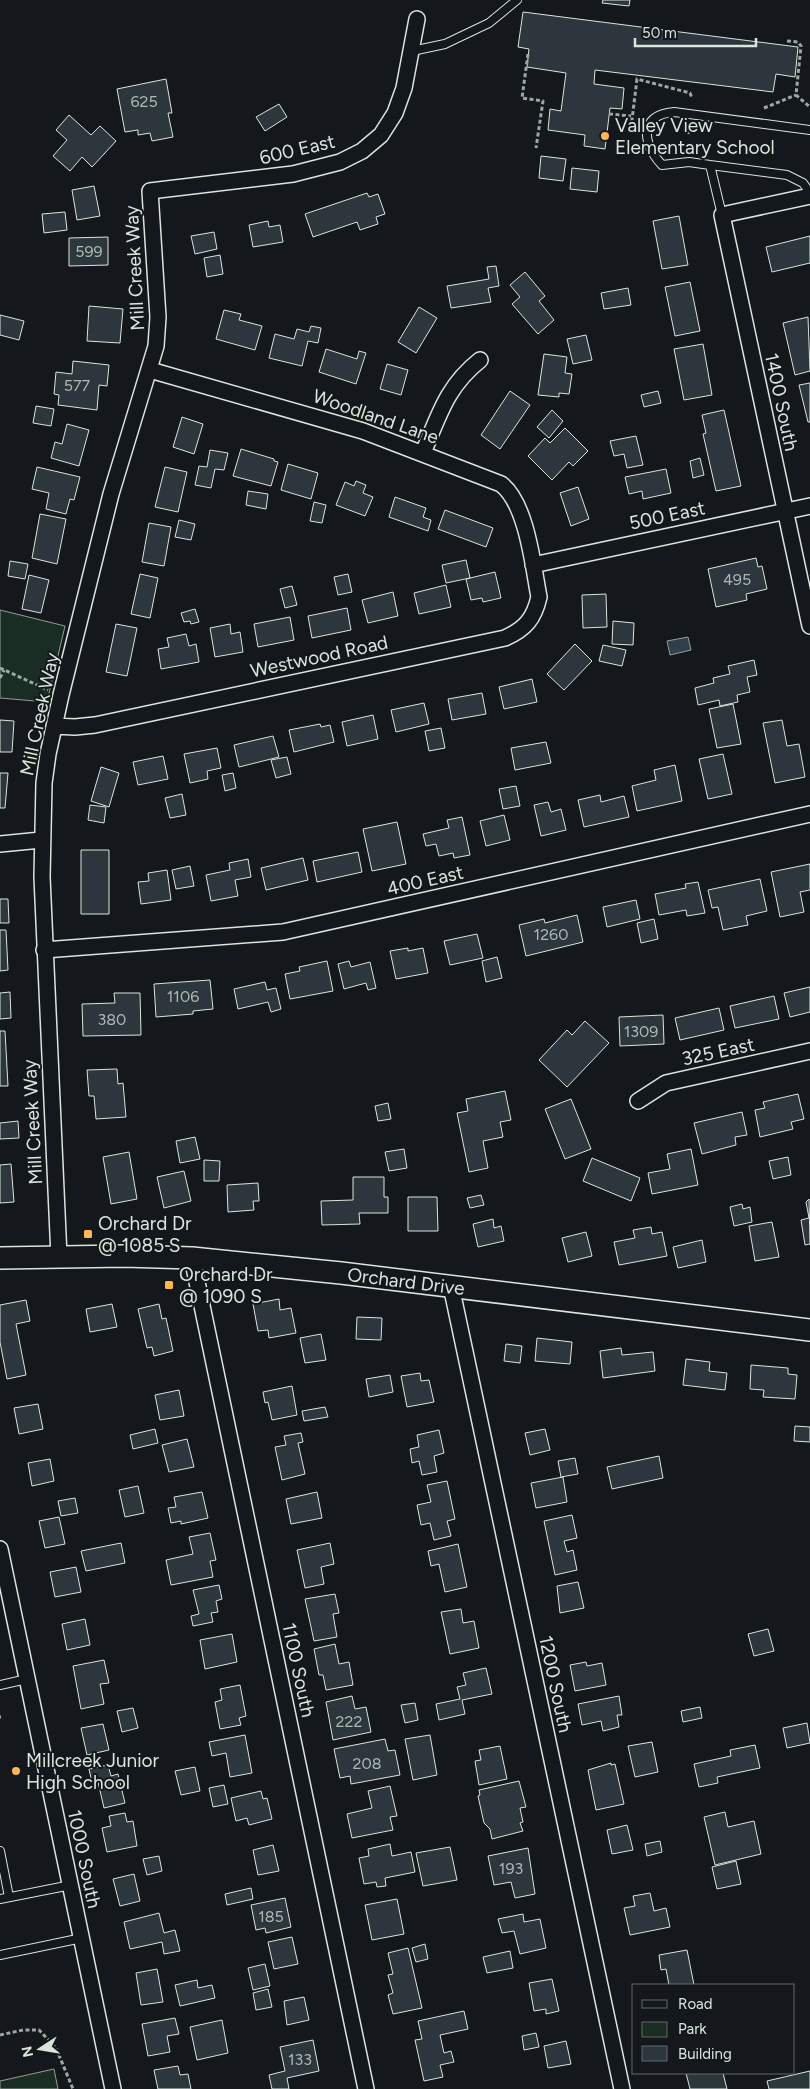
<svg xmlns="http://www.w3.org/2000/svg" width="810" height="2089" font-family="Figtree,sans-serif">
<rect width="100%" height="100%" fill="#14181c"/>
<path fill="#1a2d24" stroke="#939e99" d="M0,610l65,16 -18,76 -47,-4z
M54,2069l4,20h-58v-8z"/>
<path fill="#2f3f4d" stroke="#939e99" d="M688,637l3,13 -21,5 -3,-14z"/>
<path fill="#2c363c" stroke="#d8e6dc" d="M603,0h27l-1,6 -27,-3z
M523,12l275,35 -3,30 -19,-3 -3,18 -178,-22 -1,14 30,4 -2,21 -12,-1 -5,41 -21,-3 1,-11 -37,-5 2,-21 11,2 5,-38 -39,-6 2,-18 -11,-2z
M166,79l6,34h-4l5,24 -21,4 -2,-8 -12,2v-5l-13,2 -8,-43z
M279,104l8,13 -22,14 -9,-14z
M69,115l22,20 9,-9 16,15 -24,26 -10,-10 -12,14 -17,-15 14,-16 -11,-10z
M541,156l25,3 -3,22 -24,-3z
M572,168l27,3 -2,21 -27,-3z
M94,186l6,30 -23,4 -5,-30z
M367,193l2,4 9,-3 7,20 -9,3 2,7 -18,6 -3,-8 -44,15 -8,-23z
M65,212l2,18 -23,3 -2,-19z
M679,216l9,49 -26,4 -9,-48z
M268,221l1,6 11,-2 3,17 -30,5 -4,-22z
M214,232l3,17 -22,5 -4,-18z
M810,236v27l-38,9 -6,-25z
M108,237v28l-39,1v-28z
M220,255l3,19 -16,3 -3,-19z
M496,266l3,20 -11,2 3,14 -40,6 -4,-22 42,-7 -2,-12z
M525,272l20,24 -6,5 15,19 -16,14 -26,-30 8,-7 -10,-12z
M690,282l10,49 -25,5 -10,-49z
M628,288l3,17 -27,4 -3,-16z
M89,306l34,3 -3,34 -33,-2z
M419,307l18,11 -21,35 -18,-11z
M224,310l17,4 -2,6 23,6 -7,24 -39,-11z
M0,315l24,6 -5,19 -19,-5z
M808,317l2,54 -15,4 -12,-52z
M311,326l10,2 -3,15 -10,-2 -6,25 -33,-8 6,-24 19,5 3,-10 12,3z
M586,335l6,25 -19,4 -6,-25z
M703,344l9,51 -28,5 -10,-51z
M326,349l31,10 2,-8 7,2 -10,31 -37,-12z
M544,354l23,3 -2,16 7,1 -3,20 -10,-1v4l-21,-2z
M73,361l36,4 -2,21 -8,-1 -2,25 -39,-5 1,-10 -5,-1 2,-22 16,2z
M387,364l21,6 -7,25 -21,-6z
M810,383v39h-2l-9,-37z
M510,391l20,14 -30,44 -19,-14z
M658,391l3,12 -17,4 -3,-12z
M36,406l18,3 -3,17 -18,-3z
M552,410l11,11 -14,17 -12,-11z
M724,410l17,76 -25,5 -13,-57 3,-1 -4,-18z
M182,417l21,7 -9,30 -21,-7z
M67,424l22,6 -10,36 -28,-8 4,-16 7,2z
M565,428l23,23 -15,15 -4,-4 -17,18 -24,-24 17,-18 5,5z
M636,436l7,29 -16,3 -3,-14 -10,2 -4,-15z
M241,449l33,10v2l4,1 -7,24 -38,-10z
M210,450l18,3 -4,17 -9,-1 -4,19 -16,-3 4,-19 8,1z
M700,458l4,17 -11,3 -3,-17z
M288,464l30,9 -7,26 -30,-9z
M37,467l43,10 -6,23 -4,-1 -4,15 -20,-5 3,-16 -17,-4z
M165,467l22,5 -9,40 -23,-5z
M666,469l5,24 -28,6 -1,-8 -13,3 -4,-17z
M356,481l10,4 -3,8 10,4 -8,19 -29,-11 9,-23 9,4z
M578,487l11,32 -18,7 -11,-33z
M248,491l20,3 -2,15 -20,-4z
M395,497l31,11 -3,9 8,3 -3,11 -39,-14z
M314,502l12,3 -4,18 -12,-2z
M445,510l48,18 -7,19 -48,-18z
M40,514l26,5 -9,45 -25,-6z
M179,520l16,4 -4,16 -16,-3z
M149,523l22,4 -7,39 -22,-4z
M756,558l2,9 4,-1 5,23 -21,5 1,6 -31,7 -8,-38z
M466,560l4,18 -24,5 -4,-18z
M10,561l18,3 -3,15 -17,-3z
M495,572l6,26 -18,4 -1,-4 -11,2 -5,-21z
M140,574l18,4 -8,40 -19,-4z
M348,574l4,18 -14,3 -4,-18z
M29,575l20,5 -8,33 -19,-4z
M446,585l5,22 -32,7 -5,-21z
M292,586l5,19 -12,3 -5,-19z
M393,592l5,24 -30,7 -6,-23z
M606,594l1,33 -24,1 -1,-33z
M347,608l4,22 -39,8 -4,-22z
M195,609l4,13 -8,2 -1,-3 -6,1 -3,-9z
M290,617l4,23 -36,7 -4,-23z
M613,621l21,2 -1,22 -21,-1z
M116,624l21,4 -10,48 -21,-4z
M230,624l1,10 9,-2 3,20 -28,5 -5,-29z
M186,634l3,12 7,-2 3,18 -38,7 -3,-20 11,-2 -2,-9z
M575,644l17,17 -28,29 -17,-16z
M603,645l23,5 -4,16 -23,-5z
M754,660l3,15 -10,2 3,15 -13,3 1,7 -18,4 -1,-6 -21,5 -3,-17 19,-5 -1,-5 17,-4 -2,-8z
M532,679l5,23 -33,7 -5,-22z
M482,693l4,21 -34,6 -4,-21z
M424,703l5,21 -33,8 -5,-22z
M733,704l8,40 -24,4 -8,-39z
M373,715l5,24 -31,7 -5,-24z
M0,720l14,1 -2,31h-12z
M782,720l5,26 12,-2 6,33 -30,6 -12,-60z
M320,724l1,3 9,-2 4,17 -40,10 -5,-22z
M441,728l4,20 -16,3 -4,-20z
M273,736l6,21 -40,10 -5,-22z
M546,742l5,21 -36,7 -4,-22z
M217,748l4,20 -14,3 1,8 -18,4 -6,-29z
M723,754l9,40 -24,5 -9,-40z
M163,756l5,23 -30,6 -5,-23z
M287,757l4,17 -15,4 -5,-18z
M675,765l7,36 -45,10 -5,-25 24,-6 -2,-10z
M101,767l18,6 -10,34 -18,-6z
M0,773h8l-3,35h-5z
M233,773l3,15 -11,3 -3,-16z
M516,786l4,20 -17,3 -4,-20z
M182,794l4,21 -16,3 -5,-20z
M600,795l1,7 23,-6 5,21 -45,10 -6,-27z
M548,802l3,10 10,-3 5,21 -25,6 -7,-31z
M90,805l16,2 -2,16 -16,-3z
M504,815l6,25 -24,6 -6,-25z
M462,817l8,38 -16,3 -1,-5 -14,3 -3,-12 -10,2 -3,-12 26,-6 -2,-8z
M397,822l9,42 -34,7 -9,-42z
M81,850h28v64h-28z
M358,852l4,20 -45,10 -4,-21z
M303,858l5,22 -42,10 -5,-22z
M248,859l3,18 -16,3 3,16 -27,5 -5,-26 24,-5 -1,-7z
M810,864v26l-10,2 4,20 -24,5 -9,-45z
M190,866l4,20 -18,3 -4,-19z
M167,870l4,30 -30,4 -3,-22 11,-1 -1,-8z
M760,879l7,32 -21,5 2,9 -25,5 -5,-23 -6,1 -4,-18z
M698,882l7,31 -18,3 -1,-6 -27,5 -4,-21 31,-6 -1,-4z
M0,899h8l1,24h-9z
M636,900l4,19 -33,8 -4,-20z
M577,915l6,27 -57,14 -7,-31 25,-6 1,4z
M654,919l4,20 -17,4 -4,-20z
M0,930h6l2,40 -8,1z
M477,934l6,24 -33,7 -6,-24z
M408,948v3l15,-3 5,25 -32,6 -6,-28z
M497,957l5,21 -16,4 -4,-21z
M327,961l6,30 -43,8 -5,-25 15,-3 -1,-4z
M349,961l2,6 19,-5 6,26 -8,2 -2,-7 -22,6 -6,-25z
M210,980l3,29 -20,2v3l-37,3 -2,-33z
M265,982l2,8 9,-2 5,21 -10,3 -3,-10 -30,7 -4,-20z
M810,987v25l-20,5 -6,-24z
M10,992l1,26 -11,1v-26z
M114,993h26l1,42 -58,1 -1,-32 33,-1z
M774,996l5,23 -44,9 -5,-22z
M719,1008l5,22 -44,10 -5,-22z
M663,1015l1,29 -44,2 -1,-29z
M585,1021l24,22 -42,44 -28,-27 28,-30 5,5z
M0,1031h5l3,55h-8z
M117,1069l1,15 5,-1 3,34 -30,2 -2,-23h-5l-2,-26z
M505,1091l6,29 -11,2 3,15 -20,4 5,27 -19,4 -12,-59 11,-2 -2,-12z
M798,1094l6,25 -13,3 2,7 -33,8 -5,-27 10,-2 -2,-6z
M571,1099l20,50 -26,10 -20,-50z
M388,1103l3,16 -13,2 -3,-15z
M742,1112l5,23 -12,2 1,8 -34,9 -8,-31z
M18,1121l1,17 -19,1v-16z
M195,1137l5,22 -20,4 -4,-22z
M404,1149l3,19 -18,3 -4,-19z
M691,1149l7,36 -46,9 -4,-21 22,-4 -3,-15z
M129,1152l8,47 -26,5 -8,-47z
M788,1157l3,18 -18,4 -4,-18z
M592,1158l48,20 -9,23 -48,-20z
M204,1160l16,1 -1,20h-15z
M11,1164l3,38 -14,1v-38z
M184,1171l7,30 -27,7 -7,-31z
M353,1177h31v20h4v16h-29l1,11 -38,1 -1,-24 32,-1z
M258,1183l1,18h-6l1,9 -26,2 -1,-27z
M481,1195l3,10 -14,3 -3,-10z
M408,1197h29l1,34h-30z
M809,1199l1,45 -5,1 -4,-25 8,-2 -3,-16z
M742,1204l1,5 7,-2 2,15 -18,4 -4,-19z
M493,1219l1,9 7,-2 3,15 -26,6 -5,-23z
M772,1222l7,35 -24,4 -6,-35z
M651,1227l1,7 10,-2 5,24 -48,9 -5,-23 21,-4 -2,-8z
M586,1232l6,24 -24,6 -6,-24z
M702,1240l4,22 -28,6 -5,-21z
M279,1299l1,11 11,-2 5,25 -27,5 -1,-8 -10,1 -5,-27z
M26,1300l4,21 -14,3 10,51 -19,4 -7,-37v-37z
M112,1304l5,23 -27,5 -4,-23z
M159,1304l3,15 4,-1 7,33 -19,5 -2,-9 -5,1 -9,-39z
M357,1317l25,1 -1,22 -25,-1z
M321,1334l5,26 -21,3 -5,-25z
M537,1338l35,4 -2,22 -35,-3z
M506,1344l16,2 -2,17 -16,-2z
M621,1348l1,7 31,-3 2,19 -52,7 -3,-27z
M686,1359l24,3 -1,9 18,2 -2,17 -42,-5z
M751,1365l37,3v6l9,1 -2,24 -32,-2 1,-7 -14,-1z
M420,1373l1,8 8,-1 5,22 -27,5 -6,-31z
M390,1375l3,17 -24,5 -3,-18z
M292,1386l5,29 -25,5 -4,-18 -3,1 -2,-11z
M179,1390l5,26 -24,4 -5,-25z
M38,1404l5,25 -24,5 -5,-26z
M325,1407l3,10 -24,4 -2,-10z
M795,1426l15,1v15l-16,-1z
M155,1429l3,14 -25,6 -3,-14z
M545,1429l5,21 -20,5 -5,-22z
M439,1430l5,23 -10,3 3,16 -15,3 -3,-14 -7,2 -2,-14 9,-2 -2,-12z
M301,1433l2,9 -5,1 7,31 -23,6 -7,-33 11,-2 -2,-9z
M187,1439l7,28 -25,5 -7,-27z
M659,1456l4,22 -51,11 -5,-22z
M575,1458l3,16 -17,3 -3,-16z
M50,1459l4,22 -22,5 -4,-23z
M563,1477l4,25 -31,6 -5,-25z
M447,1481l8,38 -8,2 4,15 -17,4 -4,-17 -9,2 -4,-20 14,-3 -4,-17z
M138,1486l6,27 -19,4 -6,-27z
M202,1492l6,26 -27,6v-3l-10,2 -3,-15 8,-1 -2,-10z
M317,1492l5,26 -31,6 -5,-25z
M75,1498l3,15 -17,3 -3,-15z
M572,1515l5,23 -13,3 3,11 6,-2 4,20 -22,5 -11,-54z
M59,1517l6,27 -20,4 -6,-27z
M210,1533l6,27 -6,1 3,16 -42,8 -5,-25 27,-6 -4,-17z
M121,1543l4,20 -39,8 -5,-20z
M330,1543l4,21 -13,3 3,17 -19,4 -8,-38z
M458,1544l9,43 -22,5 -6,-28 -8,2 -3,-15z
M76,1567l5,25 -26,5 -5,-25z
M578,1582l6,26 -24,5 -3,-27z
M219,1585l3,14 -6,2 2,11 -7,1 2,9 -20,4 -2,-10 8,-2 -6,-24z
M335,1594l4,19 -6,1 4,23 -23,4 -9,-42z
M461,1609l2,14 11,-2 5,27 -29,6 -9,-42z
M85,1619l5,26 -23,5 -5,-26z
M768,1629l6,22 -20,5 -6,-22z
M232,1634l5,28 -32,7 -5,-29z
M335,1644l4,20 10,-2 4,23 -27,5 -3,-15h-4l-5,-26z
M104,1660l5,23 -9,1 4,20 -23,5 -8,-43z
M586,1662l1,4 15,-3 4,22 -31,6 -5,-26z
M486,1668l6,26 -30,6 3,14 -26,6 -3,-16 24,-5 -3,-12 9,-2 -3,-12z
M240,1685l6,31 -7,2 2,7 -21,4 -5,-27 7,-2 -2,-11z
M352,1696l3,13 11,-2 5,25 -38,8 -7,-38z
M619,1696l3,19h-5l2,12 -16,4 -2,-10 -19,4 -4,-21z
M415,1703l3,17 -13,3 -4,-18z
M700,1707l2,11 -19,4 -2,-11z
M133,1708l5,20 -16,4 -5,-21z
M807,1723l3,20 -23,5 -4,-20z
M103,1724l6,26 -22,5 -6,-27z
M245,1735l7,38 -22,4 -4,-24 -14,3 -3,-14z
M430,1735l7,40 -24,5 -8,-41z
M385,1739l3,12 7,-1 5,25 -49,9 -1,-8 -10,2 -6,-29z
M652,1742l6,30 -23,5 -7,-31z
M755,1745l5,23 -43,9 1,6 -19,4 -5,-23 37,-8 -1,-6z
M500,1746l7,33 -28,6 -4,-24 6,-1 -2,-10z
M611,1763v2l4,-1 9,40 -28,6 -8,-40z
M108,1765l3,11 7,-2 7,29 -21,5 -6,-26 -6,1 -3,-14z
M195,1767l5,24 -19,4 -6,-24z
M519,1781l7,26 -6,1 3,14 -3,1 3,8 -31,8 -2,-10 -6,-6 -6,-27 2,-1 -1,-5z
M224,1785l4,19 -15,3 -4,-19z
M390,1786l7,30 -7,1 3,13 -41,8 -5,-24 25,-6 -4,-17z
M261,1791l2,8 4,-1 5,21 -23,6 -2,-7 -11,3 -5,-23z
M725,1812l3,15 26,-6 7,33 -46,11 -11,-48z
M125,1813l2,9 6,-1 4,25 -30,6 -5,-24 9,-2 -2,-10z
M627,1825l6,25 -21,4 -5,-24z
M660,1841l2,11 -15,4 -2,-12z
M390,1844l2,12 19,-4 4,20 -30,6 1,8 -9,1 -1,-5 -12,2 -5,-26 10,-2 -1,-7z
M273,1845l6,26 -21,4 -5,-25z
M450,1847l7,33 -34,6 -7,-33z
M528,1848l7,46 -20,4 -4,-16 -17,3 -6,-29z
M159,1856l3,15 -15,4 -4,-16z
M736,1861l5,23 -24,5 -5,-22z
M134,1874l6,27 -20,5 -7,-27z
M251,1888l2,11 -26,6 -2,-11z
M650,1893l4,18 12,-3 4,19 -40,8 -6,-27 11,-2 -2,-10z
M285,1898l6,29 -25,6 -1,-5 -9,2 -5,-25z
M397,1899l7,35 -32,6 -7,-35z
M159,1913l5,20 11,-3 5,21 -16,3 -2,-12 -32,7 -6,-27z
M523,1914l1,8 16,-3 6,29 -26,6 -6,-23 -12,2 -4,-14z
M292,1937l6,27 -24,5 -6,-27z
M425,1944l3,15 -12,3 -4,-14z
M408,1948l14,60 -29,6 -5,-19 5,-2 -5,-18 5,-1 -5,-21z
M687,1950l7,35h-28h3l-3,-16 -5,1 -2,-15z
M510,1951l3,17 -26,5 -4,-16z
M265,1964l5,22 -17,4 -5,-22z
M157,1969l6,33 -22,3 -5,-32z
M552,1979l7,32 -13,3v-5l-12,2 -5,-28z
M197,1980l1,8 14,-3 3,13 -35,8 -5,-21z
M268,1989l4,18 -16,3 -3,-17z
M304,1997l5,23 -22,5 -3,-24z
M464,2011l4,18 -28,6 4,18 7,-2 3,11 -14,3 3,12 -19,4 -9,-41 7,-1 -4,-18z
M175,2018l4,16 -12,2 3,16 -22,4 -6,-32z
M222,2020l6,33 -31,7 -7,-33z
M536,2033l3,14 -15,3 -2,-14z
M313,2040l6,31 -32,7 2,11h-17l-3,-14 16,-4 -5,-24z
M566,2041l5,23 -23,4 -4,-22z
M178,2066l2,9 8,-1 3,15h-33l-4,-19z
M810,2071v18h-41l-2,-8z
M686,2073h37l4,16h-37z"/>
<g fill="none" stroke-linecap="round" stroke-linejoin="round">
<defs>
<path id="lane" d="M412,51l33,-7 44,-21 28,-23
M710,165l77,10 16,8 7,10
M722,215l-12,-50 -21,-3 -27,3c-19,-20 -25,-50 12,-53l136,18
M0,1685l27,-6
M0,1851l9,46
M0,1899l71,-14
M0,1955l82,-17"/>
<path id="street" d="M810,196l-88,19 88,411
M423,453c16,-38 24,-67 57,-93
M533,565l277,-59
M54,726l21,1 20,-2 410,-87c20,-9 29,-19 34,-41 -6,-31 -12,-93 -38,-113l-138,-53 -213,-61
M0,844l41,-4
M44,950l239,-18 527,-118
M638,1101l28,-18 144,-32
M59,1257l-17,-380 2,-94 4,-29 13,-59 50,-201 45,-148 2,-29 -8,-126 143,-17 47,-12 22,-11 19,-16 14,-22 9,-25 13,-69
M192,1258l174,831
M451,1286l171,803
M0,1549l113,540"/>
<path id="secondary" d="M0,1258l124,-2 68,2 149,15 469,57"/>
</defs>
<use href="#lane" stroke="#d8e6dc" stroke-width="10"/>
<use href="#street" stroke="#d8e6dc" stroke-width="18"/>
<use href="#secondary" stroke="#d8e6dc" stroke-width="24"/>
<path stroke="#9da8a2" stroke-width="3" stroke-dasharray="4 2.5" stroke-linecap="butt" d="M787,41l11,1 3,4 -5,49 14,12
M528,54l-6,44 21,3 -7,47
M764,108l32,-13
M609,114l22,2
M631,128l6,-49 53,14 2,5
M688,134l1,-10
M0,668l48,22
M0,678l4,-8
M0,1717h1
M0,2035l23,-5h16l17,18 17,41"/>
<use href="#lane" stroke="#14181c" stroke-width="8"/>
<use href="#street" stroke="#14181c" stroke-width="15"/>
<use href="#secondary" stroke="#14181c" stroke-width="21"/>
</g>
<g fill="#ffb74d" stroke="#14181c" stroke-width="2">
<circle cx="605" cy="136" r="5"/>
<rect x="83" y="1229" width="10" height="10" rx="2.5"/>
<rect x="164" y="1280" width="10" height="10" rx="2.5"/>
<circle cx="16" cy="1771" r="5"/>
</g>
<g text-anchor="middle" stroke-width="4" stroke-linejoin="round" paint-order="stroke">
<g font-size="16" fill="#adbab4">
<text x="144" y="107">625</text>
<text x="89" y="257">599</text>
<text x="77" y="391">577</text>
<text x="737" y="585">495</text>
<text x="551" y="940">1260</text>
<text x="183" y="1002">1106</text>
<text x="112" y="1025">380</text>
<text x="641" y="1037">1309</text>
<text x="349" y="1727">222</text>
<text x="367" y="1769">208</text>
<text x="511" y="1874">193</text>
<text x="271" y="1922">185</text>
<text x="300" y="2065">133</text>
</g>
<g font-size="19" fill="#d8e6dc" stroke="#14181c" text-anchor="start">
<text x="615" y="132">Valley View<tspan x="615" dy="22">Elementary School</tspan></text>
<text x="98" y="1230">Orchard Dr<tspan x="98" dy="22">@ 1085 S</tspan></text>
<text x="179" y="1281">Orchard Dr<tspan x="179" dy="22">@ 1090 S</tspan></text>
<text x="26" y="1767">Millcreek Junior<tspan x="26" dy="22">High School</tspan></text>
</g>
<g font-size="19" fill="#d8e6dc" stroke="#14181c">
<text transform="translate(297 149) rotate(-13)" y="7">600 East</text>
<text transform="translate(134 268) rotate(-93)" y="7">Mill Creek Way</text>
<text transform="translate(782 402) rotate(78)" y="7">1400 South</text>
<text transform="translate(376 416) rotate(19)" y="7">Woodland Lane</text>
<text transform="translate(667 515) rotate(-12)" y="7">500 East</text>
<text transform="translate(319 656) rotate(-12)" y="7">Westwood Road</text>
<text transform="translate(39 714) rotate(-78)" y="7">Mill Creek Way</text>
<text transform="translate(425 880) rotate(-13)" y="7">400 East</text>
<text transform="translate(718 1051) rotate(-12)" y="7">325 East</text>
<text transform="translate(32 1122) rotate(-93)" y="7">Mill Creek Way</text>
<text transform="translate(406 1281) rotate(7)" y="7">Orchard Drive</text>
<text transform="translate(299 1670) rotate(78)" y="7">1100 South</text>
<text transform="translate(556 1684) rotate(78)" y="7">1200 South</text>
<text transform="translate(85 1859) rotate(78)" y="7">1000 South</text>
</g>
</g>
<rect x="632" y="1984" width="162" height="90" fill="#14181c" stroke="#626a69"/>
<rect x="642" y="2000" width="25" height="8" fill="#14181c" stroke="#626a69"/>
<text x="678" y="2009" font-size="15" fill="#d8e6dc">Road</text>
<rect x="642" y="2022" width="25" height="15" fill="#1a2d24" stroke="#626a69"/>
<text x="678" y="2034" font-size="15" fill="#d8e6dc">Park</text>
<rect x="642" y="2046" width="25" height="15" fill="#2c363c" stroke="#626a69"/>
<text x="678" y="2059" font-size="15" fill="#d8e6dc">Building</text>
<g transform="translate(40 2049) rotate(258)" stroke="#14181c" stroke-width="4" paint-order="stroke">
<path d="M0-4L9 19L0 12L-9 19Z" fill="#d8e6dc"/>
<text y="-8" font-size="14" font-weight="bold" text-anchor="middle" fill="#d8e6dc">N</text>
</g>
<path d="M635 38v8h121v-8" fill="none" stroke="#d8e6dc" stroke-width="2.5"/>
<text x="642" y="38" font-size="15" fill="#d8e6dc" stroke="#14181c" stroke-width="4" paint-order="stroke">50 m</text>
</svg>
